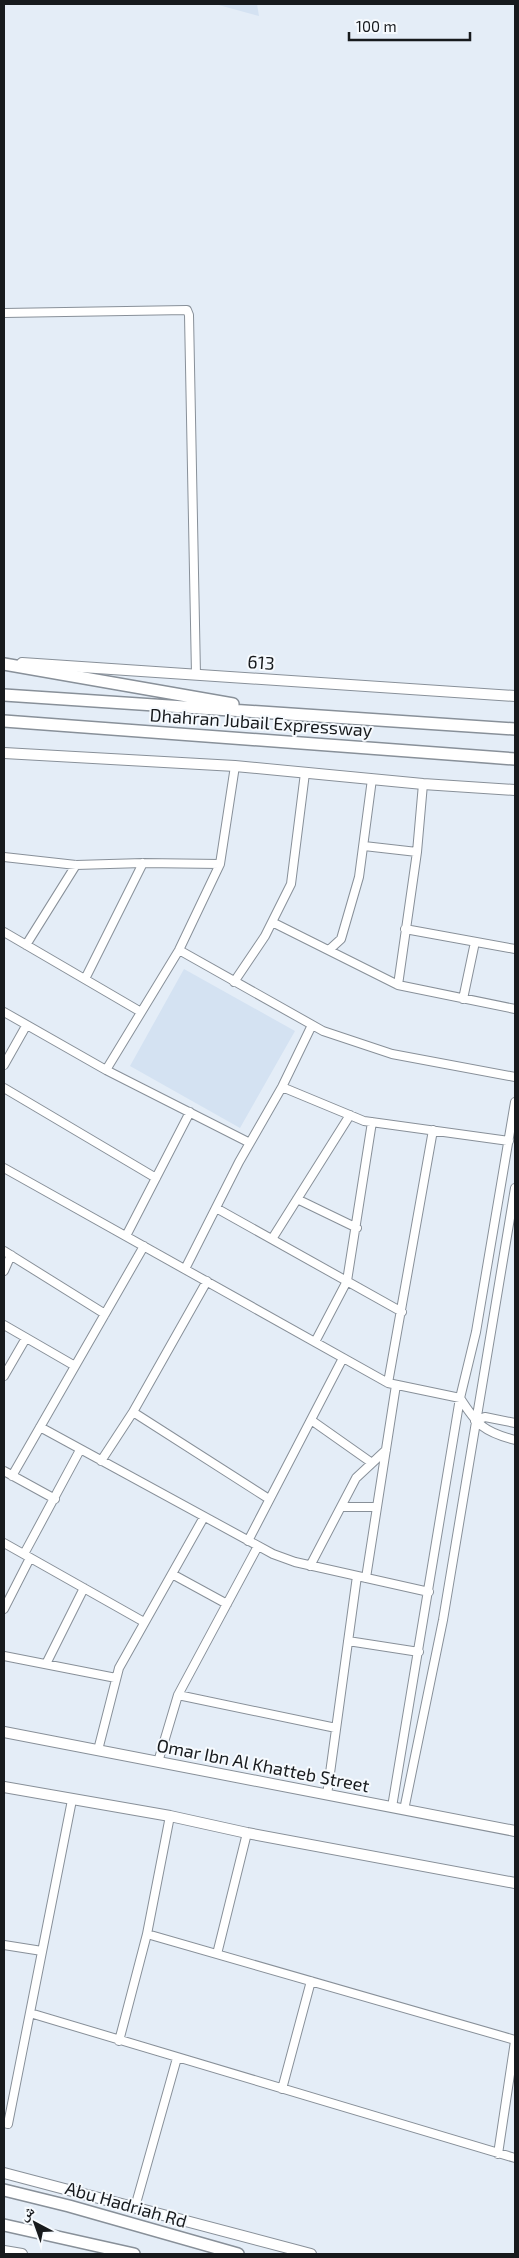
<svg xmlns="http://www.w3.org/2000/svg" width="519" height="2258" font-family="'Exo 2','Noto Naskh Arabic',sans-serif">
<rect width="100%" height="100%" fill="#e4edf7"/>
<path fill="#d4e2f2" d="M215,4h42l2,12z
M184,969l111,62 -55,97 -110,-62z"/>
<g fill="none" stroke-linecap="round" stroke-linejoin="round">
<defs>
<path id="minor" d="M4,313l183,-3 2,5 7,360
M364,846l53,6
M4,857l72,8 67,-2 77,1
M272,922l126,63 117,24
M405,929l110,20
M4,932l137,80
M26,945l50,-80
M179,950l144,81 69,23 123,23
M329,950l12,-11 18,-62 13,-98
M85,979l58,-116
M234,982l31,-46 26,-52 14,-111
M398,985l19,-133 6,-68
M463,999l12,-57
M4,1012l102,58 144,73
M4,1065l22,-39
M106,1070l73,-120 41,-86 15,-98
M282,1087l82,34 145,20
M4,1088l152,90
M4,1168l384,215 72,15c17,27 24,34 55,42
M297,1199l60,29
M216,1208l186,104
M126,1236l64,-124
M272,1239l78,-124
M4,1251l101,63
M185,1269l54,-107 43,-75 30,-62
M4,1271l7,-16
M4,1325l71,41
M315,1342l32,-61 25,-159
M4,1376l22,-38
M388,1383l45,-253
M133,1412l136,87
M311,1420l61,43
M475,1421l10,-4 30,6
M40,1427l233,127 22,8 134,30
M101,1461l32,-49 74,-131
M4,1471l51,28
M12,1476l132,-230
M341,1507h36
M248,1541l95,-183
M4,1543l140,79
M24,1554l56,-104
M310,1566l46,-88 30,-28
M172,1574l55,30
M366,1578l30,-193
M4,1609l26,-51
M348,1641l71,11
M4,1656l112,22
M46,1664l38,-76
M178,1695l158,33
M98,1750l21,-82 85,-151
M158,1762l20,-67 80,-149
M327,1795l30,-219
M392,1807l68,-409 16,-66 39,-230
M404,1810l39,-190 72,-432
M147,1934l368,106
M4,1945l38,6
M217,1954l30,-121
M30,2013l485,145
M119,2041l28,-107 23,-118
M282,2089l29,-108
M4,2123l4,1 64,-324
M498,2154l17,-113
M135,2207l42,-149"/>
<path id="major" d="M22,663l493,33
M4,753l231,13 188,18 92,6
M4,1732l511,99
M4,1787l166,29 77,17 268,50
M4,2173l307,81
M4,2251l18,3"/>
<path id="highway" d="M4,664l229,40
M4,695l511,34
M4,721l511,38
M4,2190l65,16 169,48
M4,2225l130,29"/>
</defs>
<use href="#minor" stroke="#889099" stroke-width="10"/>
<use href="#major" stroke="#889099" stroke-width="12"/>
<use href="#highway" stroke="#889099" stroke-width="14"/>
<use href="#minor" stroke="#fff" stroke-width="8"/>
<use href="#major" stroke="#fff" stroke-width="10"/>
<use href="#highway" stroke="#fff" stroke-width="11"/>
</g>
<g text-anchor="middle" stroke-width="4" stroke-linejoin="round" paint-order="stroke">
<g font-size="18" fill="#171a1d" stroke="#f6fafe">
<text transform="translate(261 663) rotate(4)" y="6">613</text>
<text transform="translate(261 723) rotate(4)" y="6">Dhahran Jubail Expressway</text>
<text transform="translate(263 1766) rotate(11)" y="6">Omar Ibn Al Khatteb Street</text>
<text transform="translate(126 2205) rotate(16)" y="6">Abu Hadriah Rd</text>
</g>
</g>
<rect width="519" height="2258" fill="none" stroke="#171a1d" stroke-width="10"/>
<g transform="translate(35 2223) rotate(319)" stroke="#f6fafe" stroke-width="4" paint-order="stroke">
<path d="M0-4L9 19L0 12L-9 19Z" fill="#171a1d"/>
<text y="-8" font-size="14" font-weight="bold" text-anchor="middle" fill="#171a1d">ش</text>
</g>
<path d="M349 32v8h121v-8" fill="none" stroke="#171a1d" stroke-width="2.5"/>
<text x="356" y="32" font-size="15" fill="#171a1d" stroke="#f6fafe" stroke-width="4" paint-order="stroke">100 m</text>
</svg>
